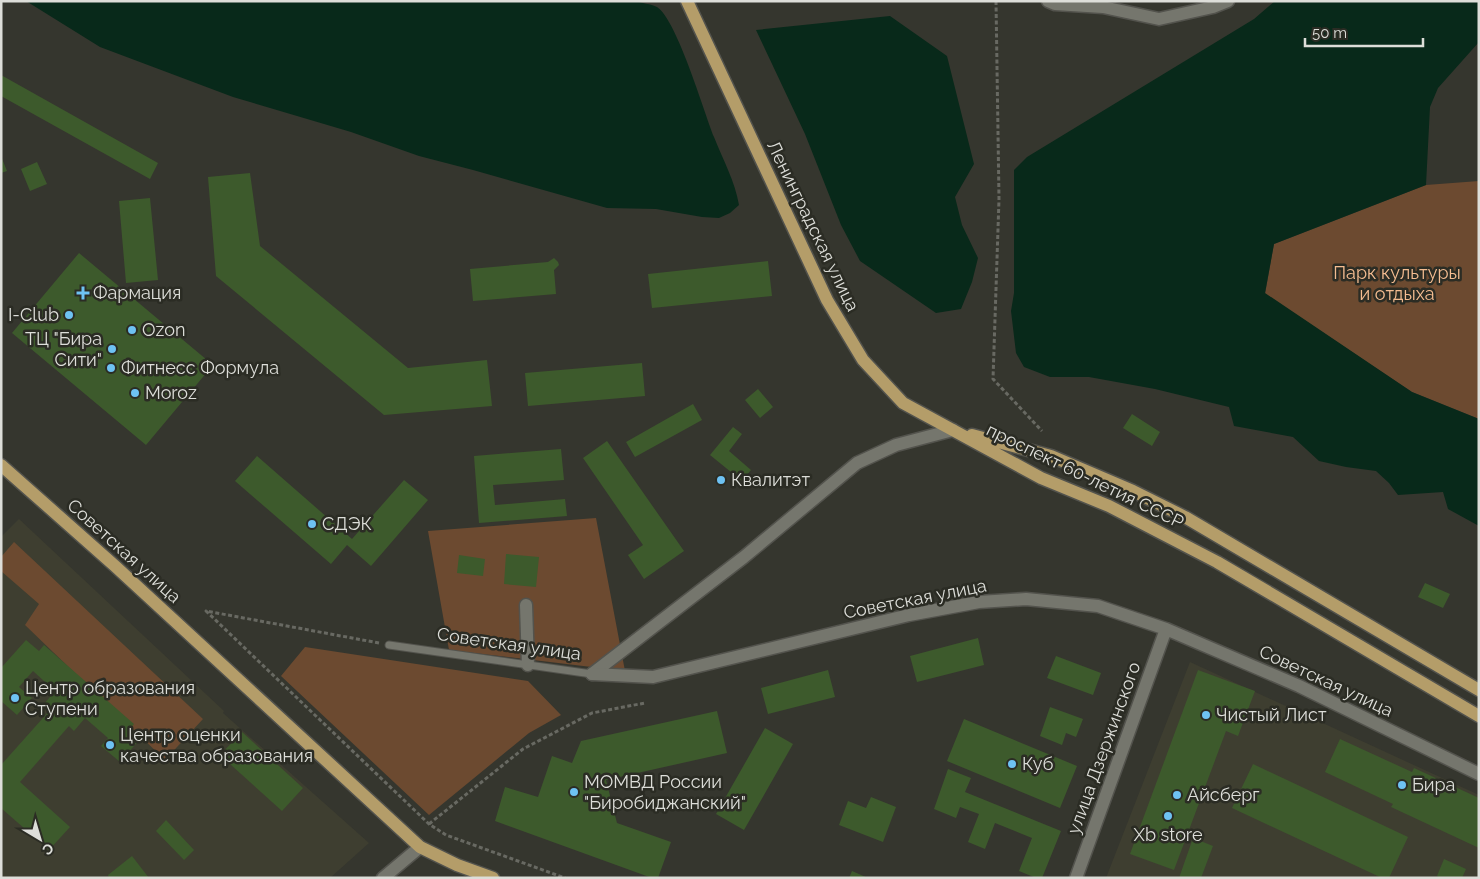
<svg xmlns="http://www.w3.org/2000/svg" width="1480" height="879" font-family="Raleway,sans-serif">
<rect width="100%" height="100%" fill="#35362e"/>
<path fill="#3e3e30" d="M19,519l205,192 -1,2 146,130 -39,35h-329v-341z
M1190,662l289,133v83h-373z"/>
<path fill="#6c4a30" d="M1479,181v238l-67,-27 -147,-98 9,-50 152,-59z
M596,518l29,153 -176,-21 -21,-119z
M14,542l189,177 -38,41 -140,-135 14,-21 -38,-33v-14z
M305,647l223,34 33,34 -32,18 -100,82 -148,-139z"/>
<path fill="#08291a" d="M26,1h609c6,2 16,3 22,6 20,13 47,105 57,130 9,23 21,44 25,68l-9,8 -11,5 -17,-1 -46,-8 -49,-1 -134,-38 -54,-14 -68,-24 -118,-35 -133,-50z
M1275,1h204v41l-41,46 -8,19 -4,78 -152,59 -9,49 147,99 67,27v107l-31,-17 -5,-17 -45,3 -9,-12 -13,-12 -30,-4 -27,-6 -26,-24 -59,-11 -5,-19 -74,-18 -66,-12h-39l-26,-10 -8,-14 -5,-42 3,-18v-123l13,-13 227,-138z
M890,16l57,40 27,108 -19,33 7,28 16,33 -6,24 -11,27 -25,4 -76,-52 -19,-36 -36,-91 -49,-104z"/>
<path fill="#3d5a2c" d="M1,75l157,88 -8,16 -149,-83z
M1,156l6,15 -6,2z
M37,162l10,22 -17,7 -9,-22z
M250,173l10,73 148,122 79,-8 5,46 -108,9 -168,-139 -8,-99z
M150,198l8,82 -32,3 -7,-82z
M79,253l134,112 -67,80 -134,-112z
M554,258l4,4 1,3 -5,5 2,24 -83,7 -3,-32 78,-7z
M768,261l4,35 -120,12 -4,-34z
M642,363l3,33 -117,10 -3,-33z
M758,389l15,18 -13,11 -15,-18z
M693,404l9,16 -67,37 -9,-15z
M1132,414l28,18 -8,14 -29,-18z
M733,427l9,7 -13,17 22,19 -9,11 -32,-26z
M607,441l77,110 -40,28 -16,-24 15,-10 -60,-87z
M561,449l3,31 -71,5 2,20 70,-6 2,17 -88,7 -5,-67z
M257,456l95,83 52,-59 24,20 -57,66 -24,-21 -16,19 -96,-83z
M506,554l33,3 -3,30 -32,-3z
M459,555l26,4 -2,17 -26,-3z
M1425,583l25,11 -7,14 -25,-11z
M978,638l6,27 -67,17 -7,-26z
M26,640l13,11 5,-6 90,79 -5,6 11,9 -20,23 -19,-16 7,-8 -23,-20 -11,13 -5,-5 -49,56 50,45 -21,23 -48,-42v-43l50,-56 -7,-5 11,-13 -22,-20 -14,16 13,11 -15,17 -16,-14v-33z
M1056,656l45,17 -8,22 -46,-17z
M828,670l7,27 -67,17 -7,-26z
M1198,670l57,21 -17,45 -12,-5 -52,139 -44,-16z
M1050,707l33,12 -7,18 -10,-4 -4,12 -22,-9z
M717,711l10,42 -121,27 11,43 54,19 -13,36h-6l-157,-57 10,-34 33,10 14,-41 20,7 9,-22z
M964,719l113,47 -17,42 -113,-47z
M765,728l28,16 -49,86 -28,-16z
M242,732l61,56 -21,23 -62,-56z
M1340,739l72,33 2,-4 65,30v50l-88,-41 2,-3 -68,-32z
M1253,764l155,73 -19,41h-7l-150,-70z
M948,769l23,9 -6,14 96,39 -19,47h-6l-17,-7 13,-33 -37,-15 -10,26 -17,-7 11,-28 -19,-7 -4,11 -22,-9z
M871,797l25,10 -13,35 -44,-17 9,-24 18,7z
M166,820l28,30 -10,10 -28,-29z
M1193,838l20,8 -12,32h-22z
M132,856l17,22h-40l-1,-3z
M1444,859l22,10 -4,9h-22l-3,-2z
M852,871l16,7h-19z"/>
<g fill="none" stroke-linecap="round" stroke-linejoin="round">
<defs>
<path id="service" d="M389,645l203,29"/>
<path id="minor" d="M1048,1l7,3 48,3 56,12 54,-12 15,-6
M526,605l2,60
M592,674l152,-117 113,-94 39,-18 57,-15"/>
<path id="secondary" d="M592,674l61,3 256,-62 70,-13 47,-3 72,7 68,23 133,57 180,88
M383,878l37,-31
M1076,878l90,-249"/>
<path id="primary" d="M687,1l140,299 36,60 40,43 138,75 68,28 108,56 262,154
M972,435l79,21 82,35 52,26 294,173
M1,465l114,101 305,281 37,18 36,13"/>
</defs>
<use href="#service" stroke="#53534d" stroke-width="9"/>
<use href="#minor" stroke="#53534d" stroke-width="15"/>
<use href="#secondary" stroke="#53534d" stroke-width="15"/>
<use href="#primary" stroke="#53534d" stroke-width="15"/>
<path stroke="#686962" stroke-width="3" stroke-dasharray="4 2.5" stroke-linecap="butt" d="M996,1l3,198 -6,180 49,52
M379,643l-173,-32 223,213 17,11 119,43
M429,824l94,-75 69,-36 53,-10"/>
<use href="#service" stroke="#75766d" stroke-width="7"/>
<use href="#minor" stroke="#75766d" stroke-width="12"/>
<use href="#secondary" stroke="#75766d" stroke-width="12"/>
<use href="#primary" stroke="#b49d69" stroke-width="12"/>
</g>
<g fill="#6ec2f3" stroke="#2b2c24" stroke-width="2">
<path d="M80.5 285.5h5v5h5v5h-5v5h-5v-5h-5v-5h5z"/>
<circle cx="69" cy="315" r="5"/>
<circle cx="132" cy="330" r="5"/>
<circle cx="112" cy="349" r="5"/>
<circle cx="111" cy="368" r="5"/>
<circle cx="135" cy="393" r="5"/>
<circle cx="721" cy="480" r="5"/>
<circle cx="312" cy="524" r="5"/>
<circle cx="15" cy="698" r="5"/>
<circle cx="1206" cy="715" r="5"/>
<circle cx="110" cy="745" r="5"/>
<circle cx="1012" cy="764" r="5"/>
<circle cx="1402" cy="785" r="5"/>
<circle cx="574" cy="792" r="5"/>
<circle cx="1177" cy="795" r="5"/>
<circle cx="1168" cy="816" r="5"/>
</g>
<g text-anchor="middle" stroke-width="5" stroke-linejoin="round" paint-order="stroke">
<g font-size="18" fill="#ddded9" stroke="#2b2c24">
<text transform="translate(813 226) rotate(64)" y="6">Ленинградская улица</text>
<text transform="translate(1085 476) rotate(26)" y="6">проспект 60-летия СССР</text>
<text transform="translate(124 551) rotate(42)" y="6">Советская улица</text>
<text transform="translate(915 599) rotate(-11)" y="6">Советская улица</text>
<text transform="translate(509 644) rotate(8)" y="6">Советская улица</text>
<text transform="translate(1326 681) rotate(25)" y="6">Советская улица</text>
<text transform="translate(1104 748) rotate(-70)" y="6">улица Дзержинского</text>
</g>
<g font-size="18" fill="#f5bd91" stroke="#2b2c24">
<text x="1397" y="279">Парк культуры<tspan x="1397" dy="21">и отдыха</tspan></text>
</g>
<g font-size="18" fill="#ddded9" stroke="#2b2c24" text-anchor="start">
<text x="93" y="299">Фармация</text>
<text x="59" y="321" text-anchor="end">I-Club</text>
<text x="142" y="336">Ozon</text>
<text x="102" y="345" text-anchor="end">ТЦ "Бира<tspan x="102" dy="21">Сити"</tspan></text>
<text x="121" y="374">Фитнесс Формула</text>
<text x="145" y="399">Moroz</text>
<text x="731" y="486">Квалитэт</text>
<text x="322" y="530">СДЭК</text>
<text x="25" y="694">Центр образования<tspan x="25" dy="21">Ступени</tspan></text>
<text x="1216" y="721">Чистый Лист</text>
<text x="120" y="741">Центр оценки<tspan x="120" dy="21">качества образования</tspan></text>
<text x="1022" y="770">Куб</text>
<text x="584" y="788">МОМВД России<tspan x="584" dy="21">"Биробиджанский"</tspan></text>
<text x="1412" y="791">Бира</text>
<text x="1187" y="801">Айсберг</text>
<text x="1168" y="841" text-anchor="middle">Xb store</text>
</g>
</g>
<rect width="1480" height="879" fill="none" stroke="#ddded9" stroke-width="5"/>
<g transform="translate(40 839) rotate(142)" stroke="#2b2c24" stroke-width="4" paint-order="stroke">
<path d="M0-4L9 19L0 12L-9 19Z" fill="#ddded9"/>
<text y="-8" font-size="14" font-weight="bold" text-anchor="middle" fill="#ddded9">С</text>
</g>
<path d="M1305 38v8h118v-8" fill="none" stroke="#ddded9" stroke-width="2.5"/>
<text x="1312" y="38" font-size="15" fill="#ddded9" stroke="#2b2c24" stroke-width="4" paint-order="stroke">50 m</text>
</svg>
